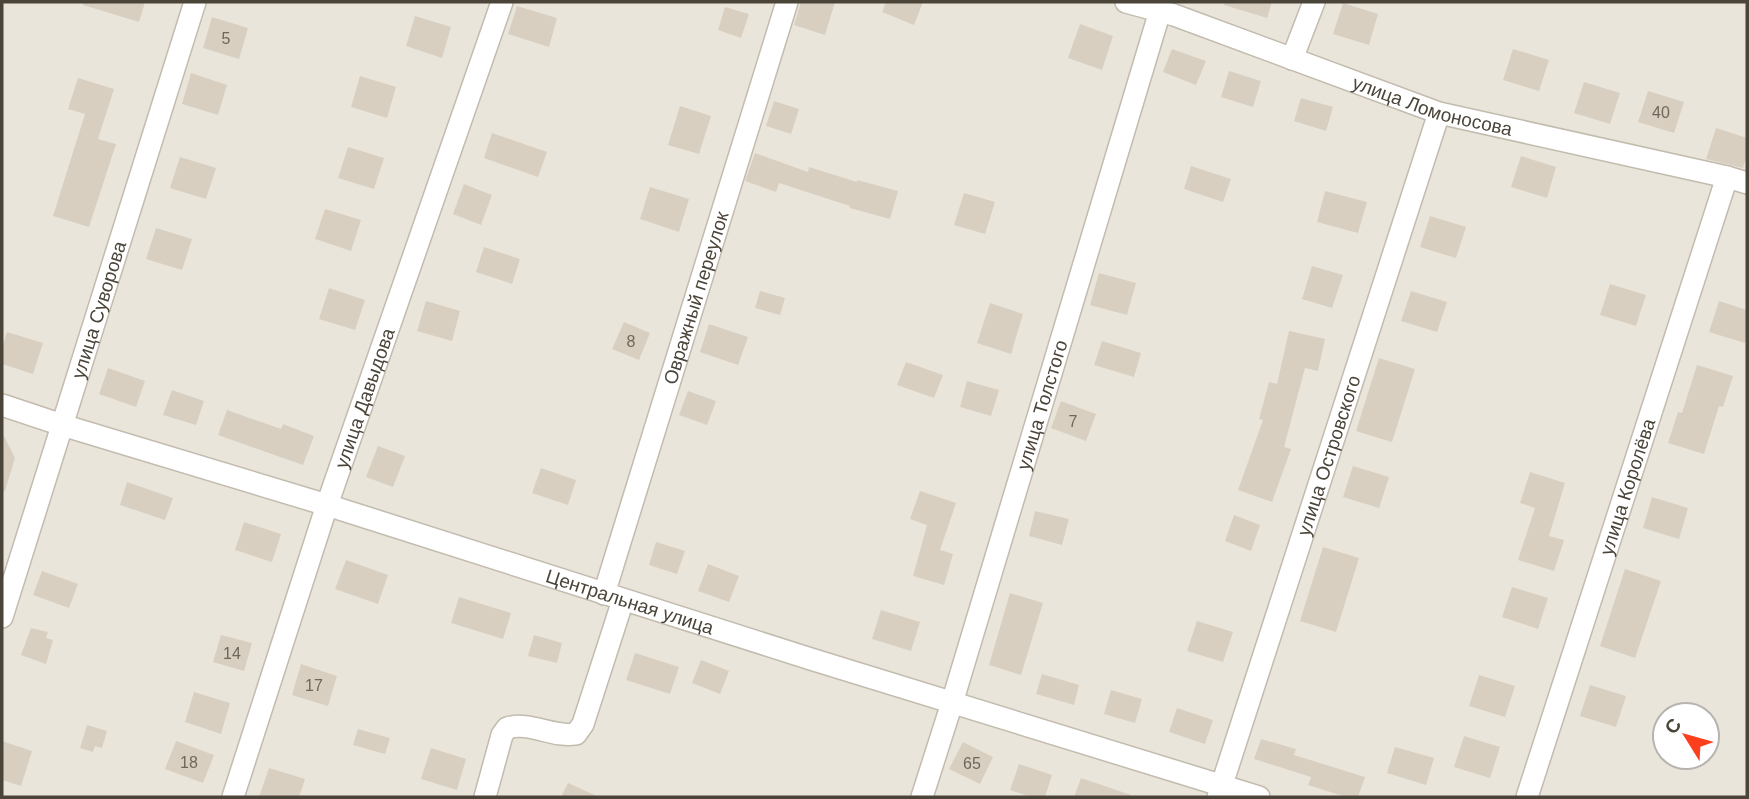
<svg xmlns="http://www.w3.org/2000/svg" width="1749" height="799" font-family="Arial,sans-serif">
<rect width="100%" height="100%" fill="#f6f3ec"/>
<path fill="#eae5da" fill-rule="evenodd" d="M2,2h1745v795h-1745zM1665,715h42v42h-42z"/>
<path fill="#d8cfc1" d="M83,2h62l-6,20 -56,-17z
M801,2h34l-10,33 -31,-10z
M886,2h37l-9,23 -32,-13z
M1225,2h47l-5,16 -43,-13z
M1343,3l35,11 -9,31 -36,-11z
M517,6l40,12 -8,29 -41,-13z
M725,7l24,7 -8,24 -23,-8z
M415,16l36,11 -9,31 -36,-12z
M212,17l36,11 -9,31 -36,-11z
M1080,24l33,12 -11,34 -34,-12z
M1172,49l34,12 -10,24 -33,-13z
M1513,49l36,11 -10,31 -36,-11z
M1229,71l32,10 -8,26 -32,-10z
M191,73l36,12 -9,30 -36,-11z
M360,76l36,11 -9,31 -36,-11z
M78,78l36,11 -16,50 18,5 -27,83 -36,-11 32,-102 -17,-5z
M1584,82l36,11 -10,31 -36,-11z
M1648,91l36,11 -10,31 -36,-11z
M1301,98l32,9 -7,24 -32,-10z
M774,101l25,8 -8,25 -25,-8z
M680,106l31,10 -12,38 -31,-9z
M1716,128l31,10v16l-4,14 -37,-9z
M492,133l55,19 -9,25 -54,-19z
M348,147l36,11 -10,31 -36,-11z
M755,153l53,19 1,-5 48,15v-2l41,11 -8,28 -40,-11v-2l-71,-23 -3,9 -31,-11z
M1521,156l35,11 -9,31 -36,-11z
M180,157l36,11 -10,31 -36,-11z
M1191,166l40,13 -8,23 -39,-13z
M464,184l28,11 -11,30 -28,-11z
M650,187l39,12 -10,33 -39,-13z
M1325,191l42,11 -9,31 -41,-11z
M964,193l31,9 -10,32 -31,-9z
M325,209l36,11 -10,31 -36,-12z
M1430,216l36,11 -10,31 -36,-11z
M156,228l36,11 -10,31 -36,-11z
M484,247l36,12 -8,25 -36,-12z
M1312,266l31,9 -11,33 -30,-9z
M1099,273l37,10 -9,32 -37,-10z
M1610,284l36,11 -10,31 -36,-11z
M329,288l36,12 -10,30 -36,-11z
M760,291l25,7 -5,17 -25,-7z
M1411,291l36,11 -10,30 -36,-11z
M426,301l34,10 -8,30 -35,-10z
M1719,301l28,9v26l-2,7 -36,-11z
M990,303l33,11 -12,40 -34,-11z
M624,322l26,11 -11,27 -27,-11z
M709,324l39,13 -10,28 -38,-13z
M1289,331l36,8 -7,32 -13,-3 -21,79 7,2 -19,53 -34,-12 25,-70 -4,-1 10,-37 8,2z
M7,332l36,11 -10,31 -31,-10v-16z
M1102,341l39,12 -7,24 -40,-12z
M1379,358l36,11 -23,73 -36,-11z
M906,362l37,13 -9,23 -37,-13z
M1697,365l36,11 -10,31 -4,-1 -15,48 -36,-11 10,-31 4,1z
M108,368l37,13 -9,26 -37,-13z
M967,381l32,9 -8,26 -31,-9z
M172,390l32,11 -8,24 -33,-10z
M688,391l28,10 -9,24 -28,-10z
M1061,401l35,13 -10,27 -35,-13z
M227,410l54,19 2,-5 31,12 -11,29 -85,-30z
M2,432l13,26 -10,33h-3z
M378,446l27,10 -12,31 -27,-10z
M1353,466l36,11 -10,31 -36,-11z
M541,468l35,12 -8,25 -36,-12z
M1530,472l35,11 -16,53 15,4 -10,31 -36,-11 17,-52 -15,-5z
M127,482l46,16 -8,22 -45,-15z
M920,491l36,12 -16,47 13,4 -9,31 -31,-9 14,-51 -17,-6z
M1652,497l36,11 -9,31 -36,-11z
M1035,511l34,8 -7,26 -33,-9z
M1234,515l26,10 -9,26 -26,-10z
M244,522l37,12 -9,28 -37,-12z
M656,542l29,9 -8,23 -28,-9z
M1323,547l36,11 -23,74 -36,-11z
M346,560l42,15 -10,29 -43,-15z
M708,564l31,12 -10,26 -31,-11z
M1625,569l36,12 -26,77 -35,-12z
M42,571l36,13 -9,24 -36,-13z
M1512,587l36,11 -10,31 -36,-12z
M1010,593l33,10 -22,72 -32,-10z
M459,597l52,16 -8,26 -52,-16z
M881,610l39,12 -9,29 -39,-12z
M1197,621l36,11 -10,30 -36,-11z
M31,628l17,4 -2,6 7,2 -7,24 -25,-9z
M221,635l31,8 -8,28 -31,-9z
M534,635l28,8 -5,20 -29,-7z
M635,653l44,14 -9,27 -44,-14z
M701,660l28,11 -9,23 -28,-11z
M301,664l36,12 -9,30 -36,-11z
M1042,674l37,11 -5,20 -38,-11z
M1479,675l36,11 -10,31 -36,-11z
M1590,685l36,11 -10,31 -36,-11z
M1111,690l31,9 -7,24 -31,-9z
M194,692l36,11 -9,31 -36,-12z
M1177,708l36,12 -8,24 -36,-12z
M87,725l20,6 -5,17 -7,-2 -2,6 -13,-4z
M358,729l32,9 -5,16 -32,-9z
M1464,736l36,11 -10,31 -36,-11z
M1261,739l35,10 -2,6 71,22 -7,20h-12l-38,-12 3,-8 -57,-18z
M2,741l30,10 -11,35 -19,-6z
M176,741l38,14 -11,28 -38,-14z
M963,742l30,15 -13,27 -31,-15z
M1395,747l39,11 -8,27 -39,-12z
M431,748l35,11 -9,31 -36,-11z
M1019,764l33,11 -7,22h-14l-21,-7z
M269,768l36,11 -6,18h-40z
M1081,778l50,17v2h-57z
M568,783l31,14h-38z"/>
<g fill="none" stroke-linecap="round" stroke-linejoin="round">
<defs>
<g id="minor">
<path id="s1" d="M1126,2l48,13 265,98 288,64 20,6"/>
<path d="M1292,59l22,-57"/>
<path id="s2" d="M2,405l60,20 265,80 487,155 445,137"/>
<path id="s3" d="M604,594l183,-592"/>
<path id="s4" d="M2,617l193,-615"/>
<path id="s5" d="M233,797l94,-292 175,-503"/>
<path d="M485,797l17,-62 5,-7c23,-7 46,10 69,6l7,-10 40,-124"/>
<path id="s6" d="M922,797l30,-94 208,-692"/>
<path id="s7" d="M1218,797l221,-684"/>
<path id="s8" d="M1527,797l200,-620"/>
</g>
</defs>
<use href="#minor" stroke="#c2bbae" stroke-width="24"/>
<use href="#minor" stroke="#fff" stroke-width="21"/>
</g>
<g text-anchor="middle" stroke-width="7" stroke-linejoin="round" paint-order="stroke">
<g font-size="16" fill="#6e675b">
<text x="226" y="44">5</text>
<text x="1661" y="118">40</text>
<text x="631" y="347">8</text>
<text x="1073" y="427">7</text>
<text x="232" y="659">14</text>
<text x="314" y="691">17</text>
<text x="189" y="768">18</text>
<text x="972" y="769">65</text>
</g>
<g font-size="19" fill="#4b4439" stroke="#fff">
<text dy="7" stroke="none"><textPath href="#s1" startOffset="324">улица Ломоносова</textPath></text>
<text dy="7" stroke="none"><textPath href="#s3" startOffset="310">Овражный переулок</textPath></text>
<text dy="7" stroke="none"><textPath href="#s4" startOffset="322">улица Суворова</textPath></text>
<text dy="7" stroke="none"><textPath href="#s5" startOffset="420">улица Давыдова</textPath></text>
<text dy="7" stroke="none"><textPath href="#s6" startOffset="410">улица Толстого</textPath></text>
<text dy="7" stroke="none"><textPath href="#s7" startOffset="359">улица Островского</textPath></text>
<text dy="7" stroke="none"><textPath href="#s8" startOffset="326">улица Королёва</textPath></text>
<text dy="7" stroke="none"><textPath href="#s2" startOffset="658">Центральная улица</textPath></text>
</g>
</g>
<rect width="1749" height="799" fill="none" stroke="#4b4439" stroke-width="7"/>
<g transform="translate(1686 736) rotate(307)"><circle r="33" fill="#ffffff" stroke="#b7b4b0" stroke-width="2"/>
<path d="M0-5L12 26L0 18L-12 26Z" fill="#fc3f1d"/>
<text y="-10" font-size="19" font-weight="bold" text-anchor="middle" fill="#4b4439">С</text>
</g>
</svg>
